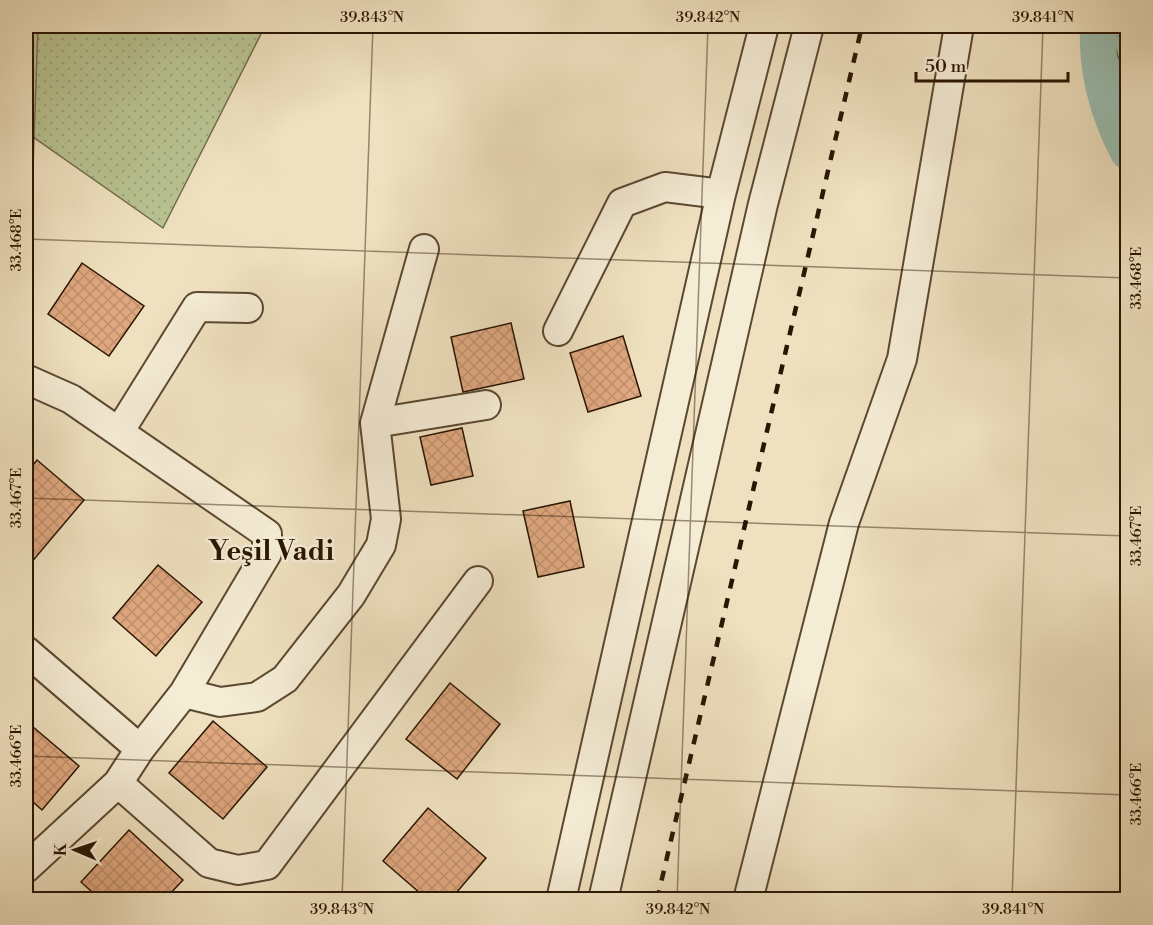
<svg xmlns="http://www.w3.org/2000/svg" width="1153" height="925" font-family="'Libre Bodoni',serif">
<defs>
<pattern id="grass-dots" width="8" height="8" patternUnits="userSpaceOnUse" patternTransform="scale(1.5)"><rect width="8" height="8" fill="#b9c392"/><path d="M2 2h.1M6 6h.1" fill="none" stroke="#9fa77c" stroke-width="1.8" stroke-linecap="round"/></pattern>
<pattern id="water-ripples" width="26" height="14" patternUnits="userSpaceOnUse" patternTransform="scale(1.5)"><rect width="26" height="14" fill="#9abeb2"/><path d="M2 4q2-2 4 0t4 0M15 11q2-2 4 0t4 0" fill="none" stroke="#85a297"/></pattern>
<pattern id="building-cross-hatch" width="8" height="8" patternUnits="userSpaceOnUse" patternTransform="scale(1.5)"><rect width="8" height="8" fill="#e0a880"/><path d="M0 0l8 8M0 8l8-8" fill="none" stroke="#c0906d"/></pattern>
</defs>
<rect width="100%" height="100%" fill="#efe1bf"/>
<filter id="stains"><feTurbulence type="fractalNoise" baseFrequency=".00333" numOctaves="4"/><feColorMatrix values="0 0 0 0 .2 0 0 0 0 .09 0 0 0 0 .02 0 0 0 .5 -.17"/></filter>
<radialGradient id="worn" r=".72"><stop offset=".6" stop-color="#630" stop-opacity="0"/><stop offset="1" stop-color="#630" stop-opacity=".3"/></radialGradient>
<path fill="url(#grass-dots)" stroke="#726c4a" stroke-width="1.5" d="M26,26h239l-102,202 -137,-96z"/>
<path fill="url(#water-ripples)" stroke="#6d7a6c" stroke-width="1.5" d="M1085,26h42v134z"/>
<g fill="none" stroke-linecap="round" stroke-linejoin="round">
<path stroke="#626a5a" stroke-width="1.5" d="M1091,26l37,114
M1099,26l29,90
M1108,26l20,60"/>
<path stroke="#9abeb2" stroke-width="36" d="M1098,26c-2,45 9,86 30,126"/>
</g>
<path fill="url(#building-cross-hatch)" stroke="#2a1502" stroke-width="1.5" d="M82,263l62,43 -35,50 -61,-42z
M511,323l13,56 -61,13 -12,-55z
M623,336l18,60 -53,16 -18,-59z
M462,428l11,48 -42,9 -11,-48z
M37,460l47,40 -54,64 -4,-3v-87z
M570,501l14,66 -46,10 -15,-66z
M158,565l44,37 -46,54 -43,-38z
M450,683l50,41 -43,55 -51,-40z
M26,721l53,45 -37,44 -16,-14z
M213,721l54,46 -44,52 -54,-46z
M428,808l58,50 -36,42h-22l-45,-39z
M129,830l54,50 -19,20h-63l-20,-18z"/>
<g fill="none" stroke-linecap="round" stroke-linejoin="round">
<defs>
<path id="minor" d="M558,331l64,-128 43,-16 56,7
M26,379l45,20 196,135v19l-83,140 -44,56 -22,34 -92,85
M375,423l111,-18
M119,432l78,-125 51,1
M26,651l114,98
M184,693l36,9 37,-5 28,-18 66,-84 30,-50 5,-26 -11,-96 49,-174
M118,783l91,80 29,7 29,-5 211,-284
M561,900l160,-706 43,-168
M603,900l160,-696 46,-178
M748,900l96,-377 58,-164 57,-333"/>
</defs>
<use href="#minor" stroke="#5b4831" stroke-width="32"/>
<use href="#minor" stroke="#f5ecd5" stroke-width="28"/>
<path stroke="#2a1502" stroke-width="4.5" stroke-dasharray="10 10" stroke-linecap="butt" d="M657,900l205,-874"/>
</g>
<path fill="none" stroke="#2a1502" stroke-width="1.5" stroke-opacity="0.45" d="M26,239l1102,39M26,370l12,-344M26,498l1102,38M26,756l1102,39M342,900l31,-874M677,900l31,-874M1012,900l31,-874"/>
<g text-anchor="middle" stroke-width="5" stroke-linejoin="round" paint-order="stroke">
<g font-size="28" font-weight="bold" fill="#2a1502" stroke="#f5ecd5">
<text x="271" y="560">Yeşil Vadi</text>
</g>
</g>
<rect width="1153" height="925" fill="none" stroke="#efe1bf" stroke-width="66"/>
<g transform="translate(75 850) rotate(272)" stroke="#f5ecd5" stroke-width="4.5" paint-order="stroke">
<path d="M0-4.5L10 22L0 15L-10 22Z" fill="#2a1502"/>
<text y="-9" font-size="16" font-weight="bold" text-anchor="middle" fill="#2a1502">K</text>
</g>
<path d="M916 72v9h152v-9" fill="none" stroke="#2a1502" stroke-width="3"/>
<text x="925" y="72" font-size="18" fill="#2a1502" stroke="#f5ecd5" stroke-width="4.5" paint-order="stroke">50 m</text>
<rect x="33" y="33" width="1087" height="859" fill="none" stroke="#2a1502" stroke-width="2"/>
<g font-size="15" text-anchor="middle" fill="#2a1502">
<text x="372" y="22">39.843°N</text>
<text x="708" y="22">39.842°N</text>
<text x="1043" y="22">39.841°N</text>
<text transform="translate(16 240) rotate(-90)" y="5">33.468°E</text>
<text transform="translate(1136 278) rotate(-90)" y="5">33.468°E</text>
<text transform="translate(16 498) rotate(-90)" y="5">33.467°E</text>
<text transform="translate(1136 536) rotate(-90)" y="5">33.467°E</text>
<text transform="translate(16 756) rotate(-90)" y="5">33.466°E</text>
<text transform="translate(1136 794) rotate(-90)" y="5">33.466°E</text>
<text x="342" y="914">39.843°N</text>
<text x="678" y="914">39.842°N</text>
<text x="1013" y="914">39.841°N</text>
</g>
<rect width="100%" height="100%" filter="url(#stains)"/>
<rect width="100%" height="100%" fill="url(#worn)"/>
</svg>
